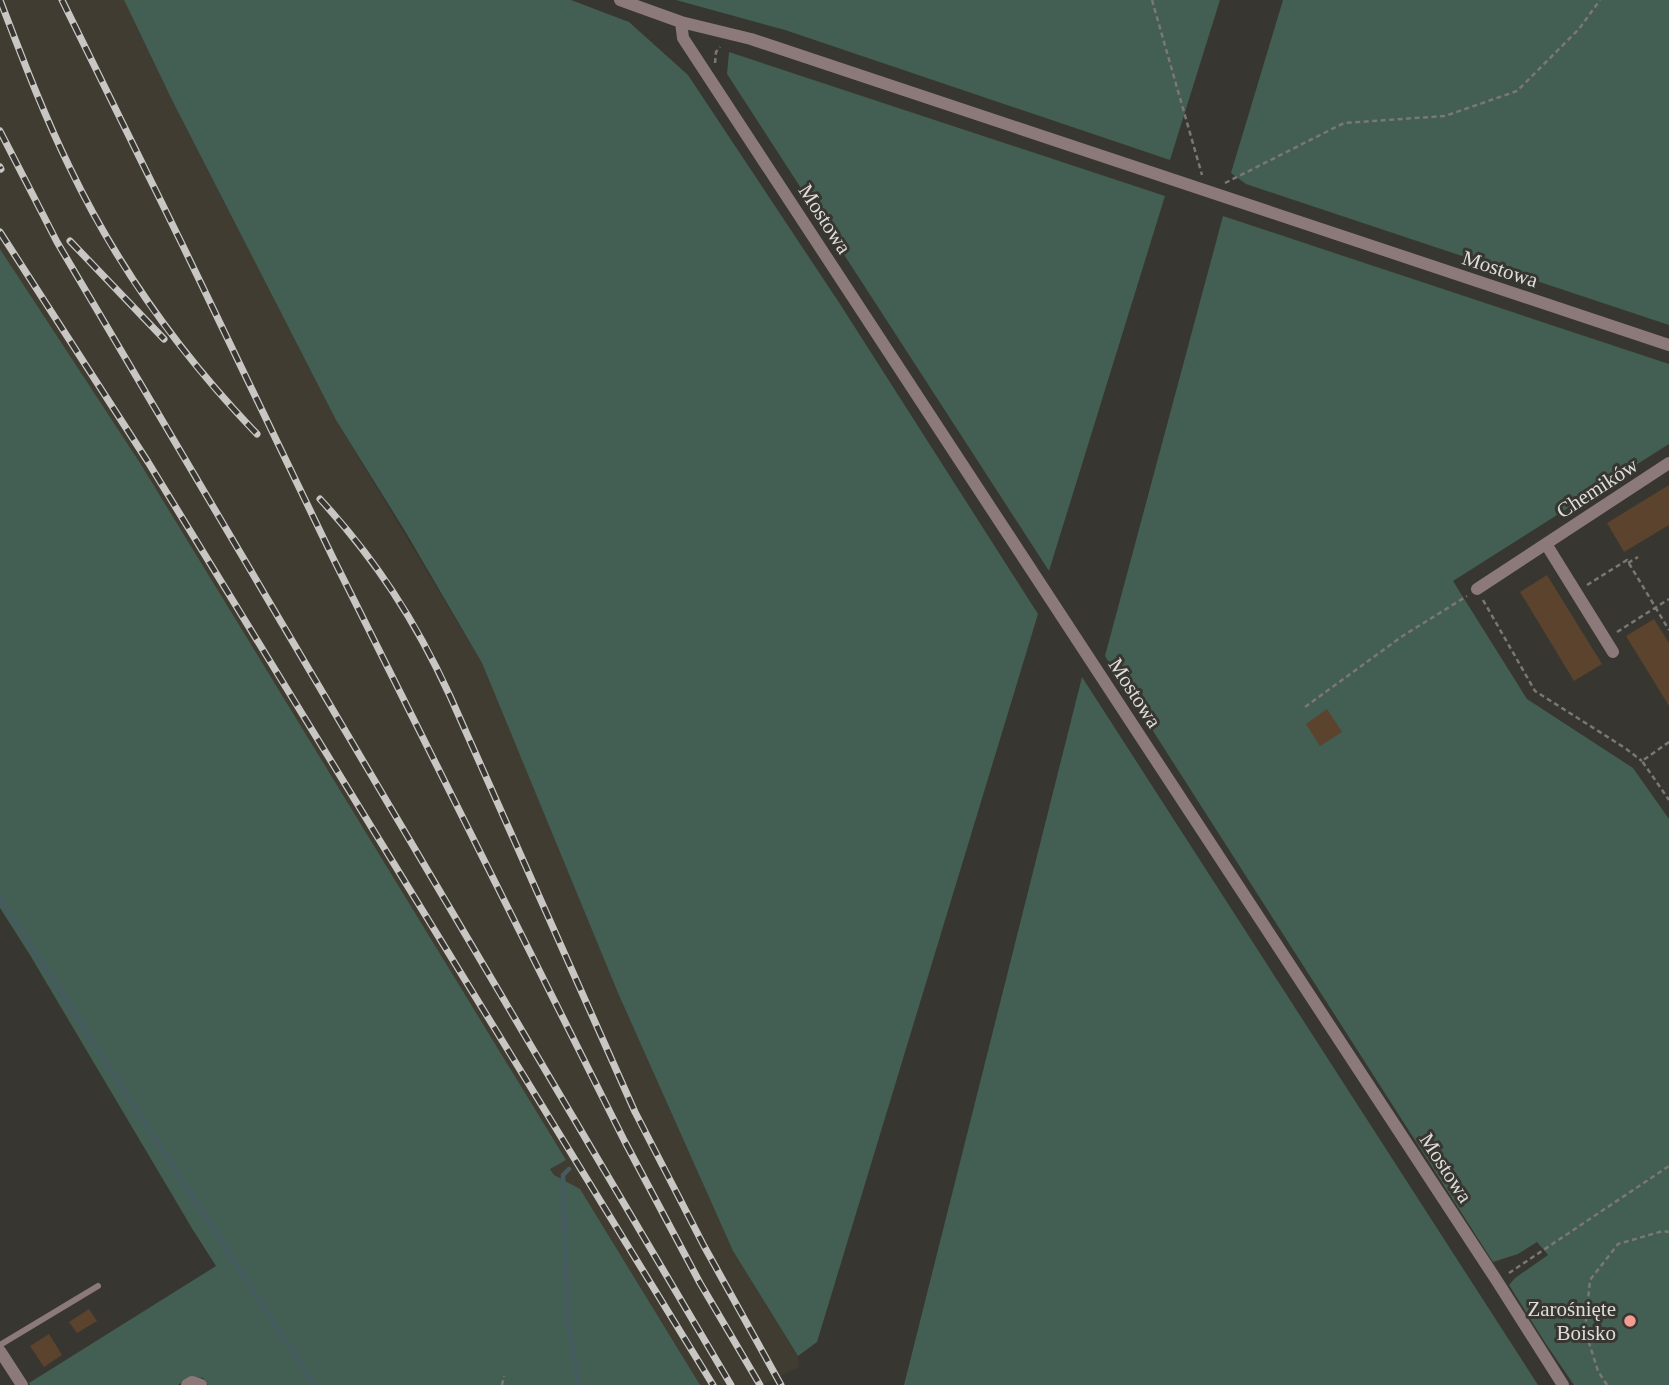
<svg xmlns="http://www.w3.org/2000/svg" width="1669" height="1385" font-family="'Times New Roman',serif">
<rect width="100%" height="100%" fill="#383631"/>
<path fill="#413c31" d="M0,0h124l48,100 164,320 146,243 136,330 115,258 65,105 1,11 -37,18h-79l-89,-137 -594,-973z"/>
<path fill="#435e52" d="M124,0h447l58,22 59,53 152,229 198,310 -221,728 -19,14 -65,-105 -115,-258 -136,-330 -77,-132 -69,-111 -164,-320z
M676,0h544l-50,160 -385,-130z
M1283,0h386v325l-423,-141 -15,-11z
M729,52l436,144 -116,375 -322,-497z
M1223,216l446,148v80l-216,137 74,118 106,69 36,51v566h-95l-28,-41 -37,-59 6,-7 33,-23 -11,-13 -19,12 -25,8 -388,-606z
M0,249l140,214 426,697 -16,9 4,6 26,14 120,196h-492l-5,-7 -13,-1 -12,8h-148l-1,-2 187,-117 -23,-36 -163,-275 -30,-47z
M1082,677l456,708h-634z"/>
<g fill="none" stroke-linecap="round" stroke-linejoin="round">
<path stroke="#465b60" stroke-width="4.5" d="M0,898l314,487
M569,1169l-6,6 5,145 11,65"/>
</g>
<path fill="#5c432d" d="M1669,485v40l-45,27 -17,-29z
M1547,575l55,89 -28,17 -54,-89z
M1654,619l15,24v63l-43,-70z
M1327,709l15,23 -22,14 -14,-22z
M89,1309l8,12 -20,12 -8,-11z
M49,1334l13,21 -18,12 -14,-21z"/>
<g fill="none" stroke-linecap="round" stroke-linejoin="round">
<path stroke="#7a7874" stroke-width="2.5" stroke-dasharray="5 3.5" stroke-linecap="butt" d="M1152,0l50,175
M715,63l1,-11 4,-5
M1225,183l119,-60 101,-7 72,-25 62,-62 21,-29
M1628,563l10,-6
M1587,585l40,-25 42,70
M1483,600l52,91 90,57 17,13
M1617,632l52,-33
M1305,707l96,-70 66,-41
M1669,742l-27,19 27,39
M1509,1273l160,-107
M502,1385l2,-9
M1607,1385l-9,-14 -13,-41 5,-50 28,-36 45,-13 6,1"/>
<path stroke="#8b7a79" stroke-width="6" d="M0,1345l98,-59"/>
<path stroke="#8b7a79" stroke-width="12" d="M620,0l61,22 70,17 918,306
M681,22l2,16 814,1243 66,104
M1546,544l67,108
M1477,589l192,-126
M0,1351l22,34
M187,1385l5,-3 9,3"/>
<defs>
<path id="rail" d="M0,0c22,57 43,113 70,168 48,100 110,186 187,266
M62,0l121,246 151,314 291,582 75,141 60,102
M0,131l57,111 674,1143
M0,167l1,2
M0,232l148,230 565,923
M70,241l94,98
M320,499c56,61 95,121 130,197l185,416 69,134 77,139"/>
</defs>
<use href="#rail" stroke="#c9c7c4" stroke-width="7"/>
<use href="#rail" stroke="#383631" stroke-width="4.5" stroke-dasharray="13" stroke-linecap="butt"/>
</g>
<circle fill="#f59c92" stroke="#383631" stroke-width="2.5" cx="1630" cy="1321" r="7"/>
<g text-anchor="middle" stroke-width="6" stroke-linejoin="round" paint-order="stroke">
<g font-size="21" fill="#dfddda" stroke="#383631">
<text transform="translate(825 219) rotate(57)" y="7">Mostowa</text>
<text transform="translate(1500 269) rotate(18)" y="7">Mostowa</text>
<text transform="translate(1597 488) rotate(-33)" y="7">Chemików</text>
<text transform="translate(1135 693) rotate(57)" y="7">Mostowa</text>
<text transform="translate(1446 1168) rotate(57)" y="7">Mostowa</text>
</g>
<g font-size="21" fill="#dfddda" stroke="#383631" text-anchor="end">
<text x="1616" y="1316">Zarośnięte<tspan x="1616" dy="24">Boisko</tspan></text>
</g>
</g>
</svg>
